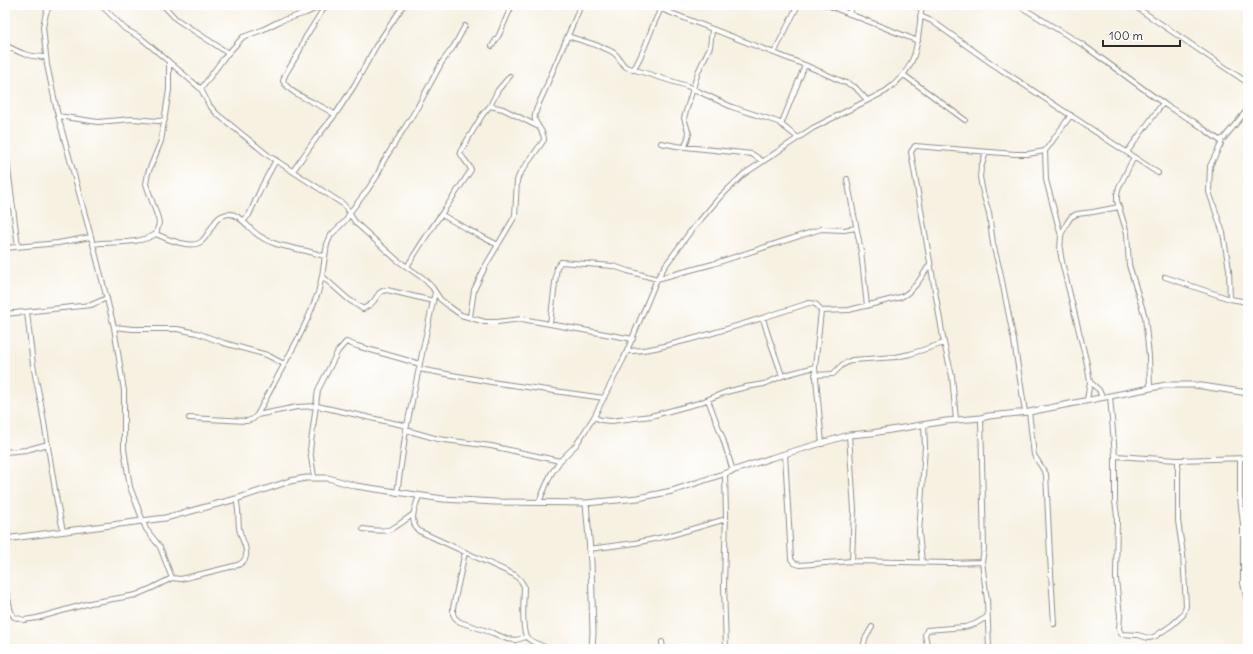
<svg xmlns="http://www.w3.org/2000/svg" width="1253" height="654" font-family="Delius,sans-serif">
<rect width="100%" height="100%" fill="#fff"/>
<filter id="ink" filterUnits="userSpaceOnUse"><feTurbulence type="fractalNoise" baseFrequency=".025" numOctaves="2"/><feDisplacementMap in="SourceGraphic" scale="8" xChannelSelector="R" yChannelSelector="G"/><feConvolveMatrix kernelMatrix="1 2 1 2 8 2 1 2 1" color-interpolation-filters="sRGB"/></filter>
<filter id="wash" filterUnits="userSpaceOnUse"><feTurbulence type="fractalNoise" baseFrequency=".012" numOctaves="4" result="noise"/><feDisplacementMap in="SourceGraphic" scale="16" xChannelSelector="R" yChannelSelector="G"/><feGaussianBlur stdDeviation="0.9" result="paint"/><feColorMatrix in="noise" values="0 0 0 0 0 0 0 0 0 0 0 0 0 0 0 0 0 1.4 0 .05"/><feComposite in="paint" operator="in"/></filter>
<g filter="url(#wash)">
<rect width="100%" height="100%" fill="#f7f1e2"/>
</g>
<g filter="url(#ink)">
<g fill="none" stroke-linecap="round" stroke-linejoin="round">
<defs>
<path id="minor" d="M50,5l-4,8 -3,14 4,38 11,51 35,128 21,83 10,64v58l6,38 16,42 14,18 10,26 2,5
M101,5l24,24 16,9 60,51 8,16 8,9 52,42 74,48c6,6 8,14 14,20l40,36 26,18 9,9 8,12 10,8 11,8 24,7h12l25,-3 111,20
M163,5l13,14 52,34
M326,5l-21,33 -6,14 -14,23 -2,6c9,16 38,22 52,34
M656,5l5,4 144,56 34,15 16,7 12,13
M827,5l91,36
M1018,5l65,40 84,61 26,15 26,19 5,-2 24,-29
M1133,5l115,78
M849,14l3,-9
M920,16l12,5 59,42 167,110
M568,36c13,5 36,10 46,17 6,4 6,10 12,14l61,19 45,21 46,15 19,15
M5,45c13,7 25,13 41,12
M492,46l7,-11 13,-30
M774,53l24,-48
M5,54l3,-7
M633,70c13,-19 17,-42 28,-61
M904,75l61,45
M201,89l22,-30 20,-22 19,-7 18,-9 26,-8 17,-8
M490,106l13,3 36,18
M58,116l40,6 34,-3 26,2 7,-1
M781,125l24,-60
M1221,140v4l-11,22 -1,26 14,41 6,36 1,30
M661,143l15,3 76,8 10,7
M5,145l13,102
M685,147l4,-13 -5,-16 14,-46 12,-25 2,-17
M1045,151l1,29 15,56 -1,14 2,12 25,102 3,18 -3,18
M986,152l-5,16 -1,9 3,16 6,20 4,31 7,27 14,70 11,71
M1127,152l36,-49
M1134,157l-15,30 -2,8v6l10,32 2,32 16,52 4,39 1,32
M293,171l24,-34 18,-22 19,-29 22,-40 27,-40
M847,179l14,72 6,55
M442,215l23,13 33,17
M243,221l6,-6 13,-29 14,-26
M156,234c10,5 37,16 46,7 10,-9 11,-26 27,-27 10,-1 21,16 29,21 14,10 27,11 43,15 8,1 16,4 23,6
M1061,235l6,-12 4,-6 6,-3 16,-2 26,-5
M93,244c21,-3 45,1 63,-10l3,-11 -1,-5 -12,-34 2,-11 13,-32 8,-51v-27
M5,248l53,-5 33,-6
M407,267c19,-33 43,-64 64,-97 -2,-7 -9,-11 -11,-18l23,-38 7,-8 8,-16 12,-14
M322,276l26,23 15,10c3,-2 6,-3 9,-6 6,-6 5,-12 15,-13l46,11
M1165,277l65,22 18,3
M821,311l28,-1 52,-13c14,-7 21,-21 29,-33
M27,312l6,53 8,39 16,98 6,29
M5,314l86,-9 16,-7
M470,317l4,-27 12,-25 29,-49 2,-35 2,-6 25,-35c0,-9 -6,-12 -9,-20 -3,-7 11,-29 13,-38l33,-77
M763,318c5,20 13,38 19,58
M550,324l7,-57 4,-5 52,4 15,5 29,8 56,-15 108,-35 23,1 12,-2
M114,327l19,2h44l20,4 27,10 43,12 17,9
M627,351c21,0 41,-6 61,-11 41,-11 81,-24 121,-37 7,0 9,2 12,8l-6,56 7,77
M419,369l72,13 113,16
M815,375l18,-1 9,-9 10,-5 44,-3 14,-3 34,-11
M1090,382l9,8 3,7
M1110,396l5,60v45l2,15 -1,63 4,37 -1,13 2,5 17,1 10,3 6,-1 18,-12 11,-10 3,-9 -3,-52 -5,-33v-61
M708,400l15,39 10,32
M1029,412l5,43 12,19 4,82 4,68
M257,415l40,-8 20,-1 90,20
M594,417l7,3 10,1 40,-5 48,-13 27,-11 20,-5 18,-3 21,-9 30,-8
M189,418l58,3 6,-2 4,-4 42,-78 9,-19 10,-25 4,-17 5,-32 4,-9 15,-15 4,-8 16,-20 11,-16 6,-14 34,-54 25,-46 12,-16 11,-20
M981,418l3,131 -2,13 5,38 2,49
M956,420l-4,-44 -8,-33 -33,-191 4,-6 100,8h13l17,-3 26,-36
M406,430l32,9 53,7 69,15
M849,435l5,75 -2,51
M5,452l21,-2 22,-6
M785,454l6,105 3,4 6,2 52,-4 98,2 32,-1
M1115,456l63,4 70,-2
M1240,459v38l3,27v59l5,22
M725,474l1,41 -2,70 2,64
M314,477l-4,-27 8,-60 20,-39 8,-9 11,4 63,18
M397,493l9,-63 29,-138
M419,496c-4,12 -11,25 0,35l96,44 6,6 3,5c0,11 -3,41 2,50 3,6 17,10 24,13
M539,502l12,-28 9,-13 16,-16 18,-28 30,-59 33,-79 8,-13 25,-34 30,-35 24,-23 69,-46 73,-37c34,-25 31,-48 36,-86
M363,529c27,4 28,2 49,-14
M589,549l46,-6 33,-7 58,-17
M465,552l-12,56v6l2,4 5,4 33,11 14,6 9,1 10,-3
M922,562l-3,-29 6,-86 -1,-22
M1243,578l5,3
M5,586l6,26 3,5 10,3 13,-2 53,-15 46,-8 16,-7 20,-10 9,1 57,-14c4,-2 7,-4 8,-9 2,-9 -6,-19 -7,-28 -1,-10 0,-20 -3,-29
M662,642l1,7
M863,649l2,-10 7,-12
M928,649l-3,-14 2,-5 38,-3 10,-3 12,-7"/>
<path id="tertiary" d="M586,503l5,59 2,71 -1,16
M5,539l160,-21 71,-19 54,-18 16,-3h22l28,8 87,13 52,3 91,1 52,-5 34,-7 99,-33 78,-23 23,-2 74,-12 35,-3 8,-2 40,-4 137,-27h29l53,8"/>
</defs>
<use href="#minor" stroke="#918e86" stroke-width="6"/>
<use href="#tertiary" stroke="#918e86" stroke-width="7"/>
<use href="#minor" stroke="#fff" stroke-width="4"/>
<use href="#tertiary" stroke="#fff" stroke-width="5"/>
</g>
</g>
<rect width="1253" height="654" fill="none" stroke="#fff" stroke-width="20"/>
<path d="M1103 40v6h77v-6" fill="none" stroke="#2b2b2b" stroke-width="2"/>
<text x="1109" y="40" font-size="12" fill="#2b2b2b" stroke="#ffffff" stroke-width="3" paint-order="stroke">100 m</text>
</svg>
